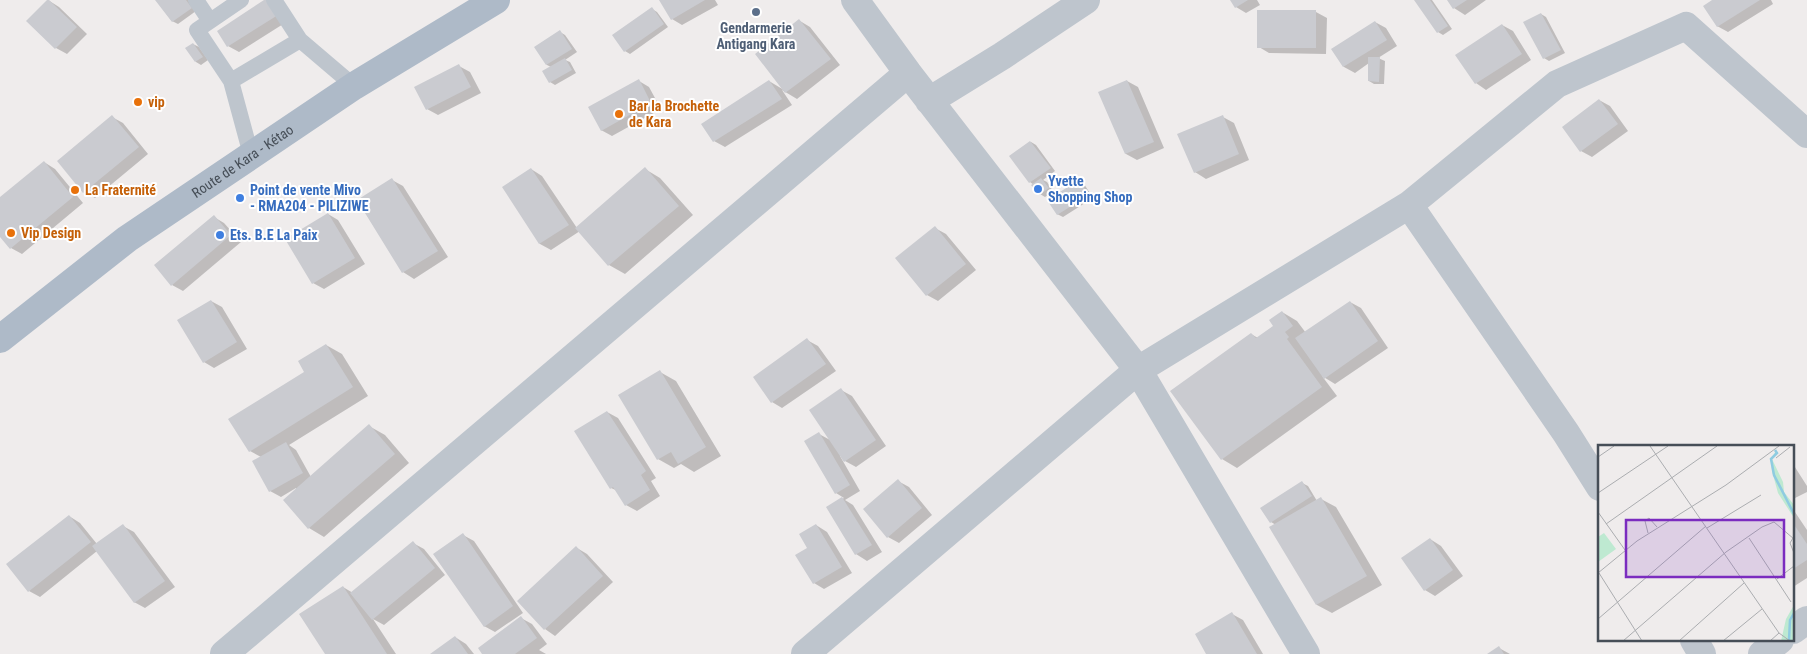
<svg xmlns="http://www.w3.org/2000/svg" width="1807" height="654" font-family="'Roboto Condensed',sans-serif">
<rect width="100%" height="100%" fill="#efecec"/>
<path fill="#0003" d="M48,0l11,7 28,27 -20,20 -11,-6z
M156,0h32l8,11 -18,13 -6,-3z
M661,0h54l3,5 -36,20 -10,-6z
M1232,0h25l3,5 -14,8 -10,-6z
M1416,0h16l20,29 -9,6 -5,-3z
M1448,0h38l-21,15 -11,-7z
M1714,0h57l2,4 -45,28 -11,-6z
M278,6l10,15 -49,31 -11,-6z
M652,9l5,3 11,15 -38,27 -5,-3z
M1316,12l11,6 -1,36 -57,-1 -10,-6z
M1541,14l5,3 19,36 -16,8 -5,-3z
M800,21l10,6 30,38 -43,34 -15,-9 10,15 -67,42 -11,-6 55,-60 15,9z
M1375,22l11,6 11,18 -19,12 7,3 -1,23h-10l-5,-3v-18l-14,10 -11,-6 -11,-18z
M1502,25l11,6 18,29 -45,30 -10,-7z
M560,32l5,3 12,17 -12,8 5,2 6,11 -21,12 -5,-3 -6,-11 7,-4 -4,-2 -11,-18z
M193,44l6,3 9,13 -7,5 -5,-3z
M459,66l11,6 11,21 -43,22 -11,-6z
M639,81l10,6 12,22 -49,27 -11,-6z
M1127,81l11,6 26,61 -27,12 -11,-6 -26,-61z
M1599,100l11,6 18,25 -36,26 -11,-6z
M112,117l11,6 25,31 -53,44 -11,-6z
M1223,117l11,6 15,37 -43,19 -11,-7z
M1031,142l5,3 19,26 -12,9 4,2 6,9 -8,6 -5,-3 -6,-9 -4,-3 -19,-26z
M44,162l11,7 28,34 -61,51 -11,-6 -11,-13v-36z
M531,169l11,7 35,52 68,-59 15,9 33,37 -68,59 -16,-9 -29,-34 -29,19 -11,-6 -36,-56z
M392,180l11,6 45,71 -34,22 -11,-7 -45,-71z
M1079,181l5,3 9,14 -30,19 -6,-3z
M328,214l10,6 27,44 -41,25 -11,-6z
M214,217l10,6 17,19 -58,49 -11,-6z
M935,228l11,6 30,36 -38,31 -11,-6 -30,-36z
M211,301l11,6 25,42 -33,19 -10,-6z
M1350,302l11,6 27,40 -53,36 -13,-8 15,20 -100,72 -15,-9 29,-125 7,4 17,-12 7,-14 15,9 9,12z
M807,340l11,6 18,25 -54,37 -10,-6z
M326,345l16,9 26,42 -79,49 7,5 15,27 58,-51 16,9 24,28 -85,74 -15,-9 -13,-40 -15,9 -11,-6 -9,-34 -11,-6z
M660,372l16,9 45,75 -27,16 -13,-8 -7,4 -16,-9 -38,-64z
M841,390l11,6 34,50 -30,21 -11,-6 -4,-6 -1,1 20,35 -15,9 8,5 29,47 -15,9 -11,-7 -29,-47 17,-9 -8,-5 -17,-59 13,7z
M607,412l11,6 38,60 -5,3 9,15 -23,15 -11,-6 -8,-14 -7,-3z
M1793,464l14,22v6l-14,7z
M898,481l11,6 23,28 -33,28 -11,-6z
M1302,483l6,3 9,15 4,-2 15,8 46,78 -50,28 -15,-8 -41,-80 -5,-3z
M1793,509l14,21v48l-14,9z
M69,516l11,7 17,21 26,-18 11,6 41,55 -30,21 -11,-6 -37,-51 -57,46 -11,-6z
M816,525l11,7 25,41 -28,16 -10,-6 -5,-35z
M463,535l11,6 49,72 -28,19 -11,-6z
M1430,539l11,7 22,30 -28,20 -10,-6z
M413,543l11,6 21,26 -61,50 -11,-6 23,35h-69l16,-67 10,6z
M577,548l10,6 26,28 -58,54 -10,-7z
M1232,614l11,6 20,34h-55z
M521,618l11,6 15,20 -8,6 7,4h-63z
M455,637l11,7 8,10h-42z
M1499,648l11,6h-21z"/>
<path fill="#cacbd0" d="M47,0h2l28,27 -22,22 -29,-28z
M155,0h31l6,8 -20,14z
M264,0h4l10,15 -51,32 -10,-16z
M659,0h46l-34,20z
M1230,0h18l-13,8z
M1414,0h16l18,26 -11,7z
M1447,0h20l-14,9z
M1712,0h48l-43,27 -14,-21z
M652,7l12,17 -40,28 -12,-17z
M1257,10h59v38h-59z
M1541,13l20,37 -18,9 -20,-37z
M799,19l32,40 -46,34 -30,-39z
M1375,21l12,19 -44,27 -12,-18z
M1502,24l20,30 -47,30 -20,-29z
M560,30l12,19 -26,16 -12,-18z
M193,43l10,14 -8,5 -10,-14z
M1368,57h12l-1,25 -11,-1z
M565,58l7,12 -23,13 -7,-12z
M459,64l12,23 -45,23 -12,-23z
M639,79l12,24 -50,28 -13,-24z
M769,80l13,19 -69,43 -12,-18z
M1127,80l27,62 -29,12 -27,-62z
M1599,99l19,25 -38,28 -18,-25z
M112,115l27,32 -56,46 -26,-32z
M1223,115l16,39 -45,19 -17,-39z
M1030,141l21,27 -22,15 -20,-27z
M44,161l29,36 -63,52 -10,-12v-40z
M645,167l34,39 -71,60 -33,-38z
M531,168l38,57 -30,19 -37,-57z
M392,178l46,73 -36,22 -45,-73z
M1041,178l8,10 -10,7 -8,-10z
M1079,180l10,15 -32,20 -10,-15z
M328,213l27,45 -43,26 -27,-45z
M214,215l17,20 -60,51 -17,-21z
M935,226l31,38 -40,32 -31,-38z
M211,300l26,42 -34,21 -26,-43z
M1350,301l28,40 -54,38 -29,-41z
M1282,311l11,15 -8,6 4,5 -2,2 35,48 -101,73 -51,-69 81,-58 5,5 17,-12 -4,-6z
M807,338l19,26 -55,39 -18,-26z
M326,344l27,43 -104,65 -21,-33 76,-47 -6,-11z
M660,370l46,77 -28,17 -7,-12 -14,8 -39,-65z
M841,388l35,52 -32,22 -35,-52z
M607,411l39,60 -5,4 9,15 -25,16 -12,-19 -3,2 -36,-58z
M369,424l26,30 -87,75 -25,-29z
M819,432l31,53 -15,9 -31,-53z
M286,442l17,31 -34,19 -17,-31z
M898,479l24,29 -35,30 -24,-29z
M1302,481l10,15 -42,27 -10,-15z
M842,497l30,48 -17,10 -29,-48z
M1321,497l46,79 -51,29 -47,-78z
M69,515l22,27 -63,50 -22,-28z
M1793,523l14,21v16l-14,9z
M123,524l42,57 -31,22 -42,-57z
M816,524l26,43 -29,17 -18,-29 12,-7 -8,-14z
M463,533l50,73 -29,21 -51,-73z
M1430,538l23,32 -29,21 -23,-33z
M413,541l22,27 -63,52 -22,-27z
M576,546l27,30 -59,54 -27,-29z
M343,586l44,68h-62l-26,-40z
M1232,612l25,42h-51l-11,-20z
M521,616l16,22 -22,16h-33l-4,-6z
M455,636l13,18h-38z
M1499,646l5,8h-17z"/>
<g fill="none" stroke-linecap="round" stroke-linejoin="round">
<path stroke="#bec5cd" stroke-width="16" d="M196,0l14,21
M241,0l-44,30 34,51 20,74
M274,0l26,40 54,46
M231,81l69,-41"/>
<path stroke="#bec5cd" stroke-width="28" d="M855,0l53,73 230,297 168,284
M929,101l73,-45 84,-56
M1409,205l157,228 34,54
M1793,630l14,-10
M1694,640l8,14
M224,654l684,-581
M805,654l333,-284 271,-165 148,-121 129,-58 121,108
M1762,654l18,-14"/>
<path stroke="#aebac8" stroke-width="28" id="s1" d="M0,339l127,-100 227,-153 142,-86"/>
</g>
<circle fill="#5c6f8a" stroke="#fff" stroke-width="2" cx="756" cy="12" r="5"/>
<g fill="#e8710a" stroke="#fff" stroke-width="2">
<circle cx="138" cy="102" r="5"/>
<circle cx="619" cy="114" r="5"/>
<circle cx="75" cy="190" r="5"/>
<circle cx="11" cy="233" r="5"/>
</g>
<g fill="#3f7fe0" stroke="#fff" stroke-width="2">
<circle cx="1038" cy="189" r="5"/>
<circle cx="240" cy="198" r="5"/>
<circle cx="220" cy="235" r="5"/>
</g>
<g text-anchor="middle" stroke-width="4" stroke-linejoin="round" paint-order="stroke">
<g font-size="14" font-weight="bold" fill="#4e5e75" stroke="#fff">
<text x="756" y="33">Gendarmerie<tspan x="756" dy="16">Antigang Kara</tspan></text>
</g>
<g font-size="14" font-weight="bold" fill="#c56008" stroke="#fff" text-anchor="start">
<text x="148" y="107">vip</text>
<text x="629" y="111">Bar la Brochette<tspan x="629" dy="16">de Kara</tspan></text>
<text x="85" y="195">La Fraternité</text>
<text x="21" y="238">Vip Design</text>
</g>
<g font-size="14" fill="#464e57" stroke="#fff">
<text dy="5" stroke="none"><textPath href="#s1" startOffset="301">Route de Kara - Kétao</textPath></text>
</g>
<g font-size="14" font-weight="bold" fill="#366cbe" stroke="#fff" text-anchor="start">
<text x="1048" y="186">Yvette<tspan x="1048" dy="16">Shopping Shop</tspan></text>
<text x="250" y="195">Point de vente Mivo<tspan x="250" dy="16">- RMA204 - PILIZIWE</tspan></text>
<text x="230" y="240">Ets. B.E La Paix</text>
</g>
</g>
<g transform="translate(1598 445)">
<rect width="196" height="196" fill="#efecec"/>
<path d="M178,6l1,2 -5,6 11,23 1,10 10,13v13l-16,-25 -6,-22 -1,-12zM6,88l12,16 -18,13v-25zM196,160v36h-13l5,-22z" fill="#bee9d1"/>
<path fill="none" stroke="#8fcbe1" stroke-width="2.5" d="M177,5l2,3 -6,6 3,16 20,39M191,195l1,-20 4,-7"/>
<path fill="none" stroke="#abadb0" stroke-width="1" d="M52,1l129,187M0,12l16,-11M178,13l14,-11M0,48l70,-47M0,67l27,38M8,79l111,-78M109,83l54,-33M50,88l-3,-12 4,-3 8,9M151,93l42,64M195,93l-3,5 4,10M0,128l39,-32 89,-56 53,-39M1,128l43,68M179,134l17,-13M0,174l108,-93M25,196l103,-89 36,-25 12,-5 20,17M81,196l65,-58M125,196l39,-32M172,196l9,-8 11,8"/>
<path fill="#7b2cbf" fill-opacity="0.15" stroke="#7b2cbf" stroke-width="2.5" d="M28,75h158v57h-158z"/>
<rect width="196" height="196" fill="none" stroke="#464e57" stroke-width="2.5"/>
</g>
</svg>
